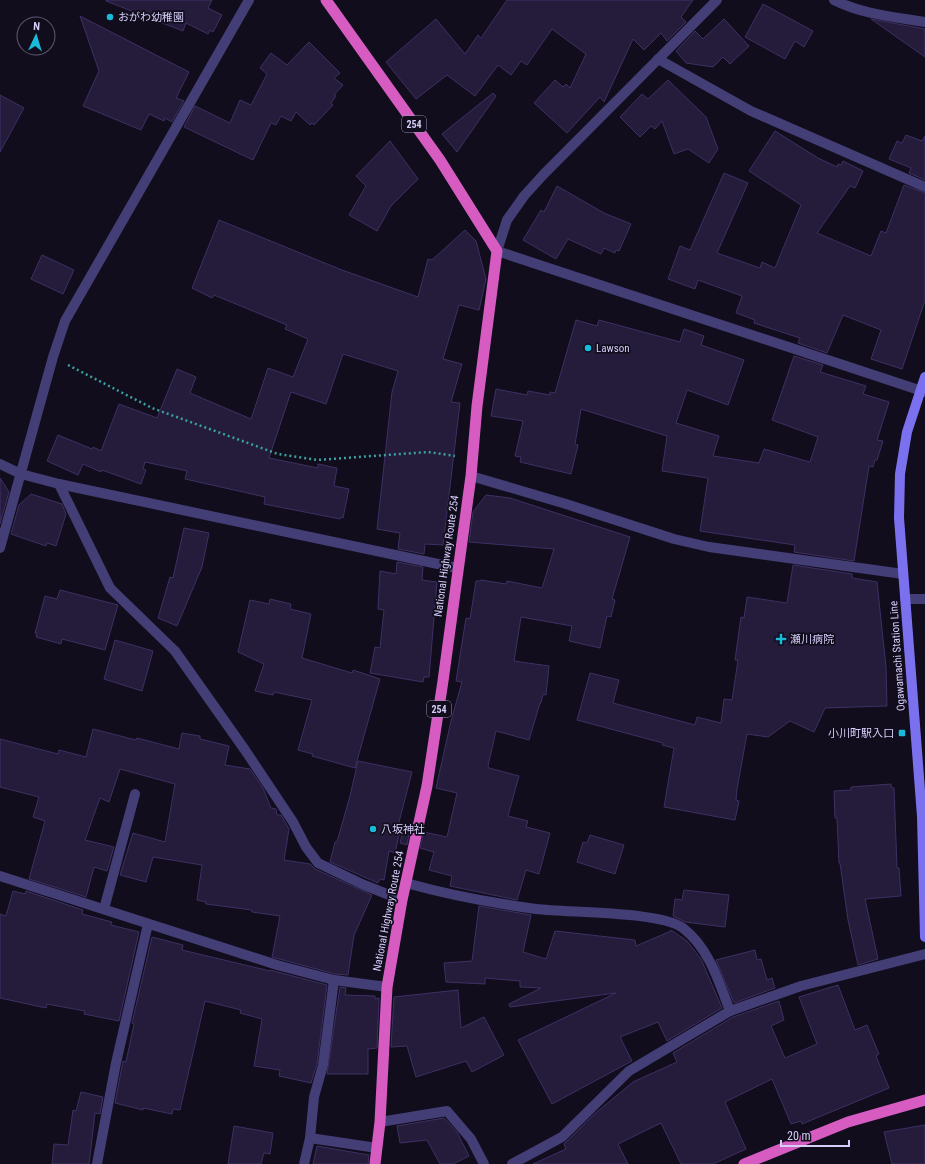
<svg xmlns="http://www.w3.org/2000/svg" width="925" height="1164" font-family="'Roboto Condensed','Noto Sans JP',sans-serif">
<rect width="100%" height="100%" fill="#110d1c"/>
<path fill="#241c3a" stroke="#3e3064" d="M106,0h106l-4,8 14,7 -9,17 -3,-2 -2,4 -22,-11 -3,8 -77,-30z
M507,0h186l-12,17 5,5 -19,19 -6,-8 -17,17 -11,-11 -29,63 -4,-5 -33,36 -33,-30 21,-23 8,7 3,-3 4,4 16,-34 -34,-25 -25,36 -6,-4 -10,14 -13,-10 -23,31 -28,-21 -31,24 -30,-37 50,-43 29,35 13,-19 3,3z
M763,4l50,27 -9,16 -9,-6 -10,18 -40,-22z
M80,16l109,56 -13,26 8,3 -12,21 -7,-4 -1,3 -15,-7 -8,16 -58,-24 16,-35z
M724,19l25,27 -19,18 -7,-7 -10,10 -27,-4 -10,-12 19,-20 8,8z
M871,19l54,10v28z
M309,42l31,31 -6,5 9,7 -9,10 2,1 -5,7 2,2 -19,20 -2,-2 -2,2 -14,-13 -5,9 -10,-5 -5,9 -5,-2 -18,37 -69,-33 11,-21 35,17 10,-23 11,5 16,-31 -7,-6 11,-15 16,12z
M668,80l38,37 12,32 -9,14 -21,-14 -14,5 -12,-33 -7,8 -4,-3 -11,11 -20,-20 22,-23 6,5z
M493,93l3,3 -39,56 -15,-18z
M0,95l24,13 -24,44z
M775,131l43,27 19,9 1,-3 3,1 2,-4 20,10 -8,17 -5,-2 -33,47 54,23 10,-25 5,2 18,-48 21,8v107l-23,69 -31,-10 10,-29 -38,-15 -16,38 -29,-10 2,-5 -46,-15 1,-3 -19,-7 6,-17 -44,-16 -3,9 -27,-10 12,-33 10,4 34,-77 24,10 -31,70 43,15 2,-6 13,6 26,-63 -52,-34z
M906,135l16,6 3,-5v44l-16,-7 2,-5 -22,-9 8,-18 5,2z
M390,141l28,38 -27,27 -14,25 -28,-16 17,-29 -10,-10z
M557,186l47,27 27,11 -12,27 -3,-1 -1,3 -11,-5 -3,6 -33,-15 -12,20 -33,-19 18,-30 3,2z
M219,220l123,50 76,27 10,-38 4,1 33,-30 11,11 10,38 -7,31 -20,-5 -16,54 19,5 -11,38 9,1 -17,142 -18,-1 -1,10 -26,-5 2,-16 -23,-4 15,-137 6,-21 -55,-17 -17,50 -35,-12 -22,66 49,10v-4l19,4 -3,18 15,3 -6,29 -2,-1 -1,2 -76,-15 1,-7 -80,-18 2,-8 -42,-9 -2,7 3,1 -5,14 -39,-14 -1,2 -18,-8 -5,11 -31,-14 11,-26 34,14 1,-2 8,4 18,-47 38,14 20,-49 19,8 -6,16 61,26 17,-51 25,9 15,-38 -23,-10 2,-4 -73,-30 -2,3 -20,-10z
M42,255l32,15 -11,24 -32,-15z
M576,320l21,6 2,-6 81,22 4,-13 20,7 -3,9 43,15 -16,45 -41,-15 -11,33 43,13 -6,20 46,7 5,-14 46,13 8,-25 -46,-17 22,-64 29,9 -3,7 46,14 -3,8 26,8 -12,38 6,1 -6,19h-2l-2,7 -4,-1 -15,95 -60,-9 1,-7 -95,-14 8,-53 -46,-7 5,-35 -86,-27 -6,35 3,1 -7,29 -51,-12 1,-5 -6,-1 8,-35 -32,-5 5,-27 31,6 1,-4 22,4v-3l5,1z
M0,478l9,14 -9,32z
M31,494l31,10 4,10 -10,32 -9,-3 -1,3 -35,-12 8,-29z
M486,495l24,3 120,39 -18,62 3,1 -4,17 -4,-1 -7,32 -31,-7 3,-15 -51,-9 -7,44 35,5 -3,29 -3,-1 -2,9h-1l-11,37 -33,-9 -8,35 1,2 30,8 -11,40 20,5 -2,6 24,6 -11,41 -13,-4 -9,30 -67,-14 2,-10 -23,-6 5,-18 -14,-4 4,-16 23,5 10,-44 -21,-5 15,-67 11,-39 -6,-1 10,-63 4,1 6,-38h4l1,-1 25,4 1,-3 35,7 12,-39 -85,-7 4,-30z
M184,528l25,5 -7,34 -25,59 -19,-8 12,-41 3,1z
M397,562l26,5 -1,13 15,2 -8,95h-5l-1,5 -53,-9 5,-26 5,1 4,-38 -6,-1 2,-38 16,3z
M793,565l59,9v4l25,4 9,85 1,39 -62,2 -11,24 -24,-11 -22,16 -21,-3 -10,55 -1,11 3,1 -4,19 -71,-13 10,-59 -12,-3 1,-2 -86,-23 13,-47 29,7 -6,23 82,22 2,-8 24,6 3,-24 8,1 6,-40h-3l6,-43 3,1 3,-21 40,6z
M60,590l58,15 -13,45 -43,-11 -1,5 -25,-7 1,-4h-2l10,-37 12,3z
M270,599l21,5 -1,5 21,5 -9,44 50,15 1,-3 27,9 -25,89 -43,-12 1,-2 -15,-4 14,-50 -38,-8 -1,3 -18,-4 9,-27 -26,-12 12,-52 19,4z
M115,640l38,11 -11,40 -38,-12z
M93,729l43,11 1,-2 42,11 3,-16 18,3v3l29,7 -4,19 25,4 13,19 8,20 5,1 1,6h4l8,14 -5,31 26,4 5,5 57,26 -18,40 -6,40 -13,-1 -63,-17 8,-41 -28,-4v-2l-46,-6v-2l-9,-2 5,-35 -49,-8 -7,25 -26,-7 13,-42 32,9 10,-58 -55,-15 -11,33 -9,-4 -15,42 29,7 -7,24 -13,-4 -8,30 -57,-18 16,-58 -12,-4 6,-20 -39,-10v-48l58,15 1,-4 27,7z
M358,761l54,11 -14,54h3l-6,27 -6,-2 -5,29 -4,-1 -2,4 -48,-21 5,-20h2l13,-46z
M891,784v3l3,1 3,80h2l2,28 -36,3 13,60 -20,6 -10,-45 -8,-57h-1l-2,-45h-2l-1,-27 17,-1v-3z
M404,827l6,2 -3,16 -7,-2z
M590,835l34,10 -9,29 -38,-12 6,-20 4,1z
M684,890l45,5 -4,32 -40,-5 -12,-6 2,-17 7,1z
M13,891l12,3 1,-3 57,19 -1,4 30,8 -1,3 28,7 -20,89 -35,-7 1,-3 -38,-7 -1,4 -46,-10v-84l6,2z
M479,906l52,9 -8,37 23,7 9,-28 80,9 1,6 35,-15v-1l16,11 14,18 21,49 -55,33 -9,-19 -38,15 12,24 -80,43 -34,-64 98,-47 -106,14 -1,-3 32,-16 -21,-1v-6l-35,-3v6l-39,-2 -2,-19 28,-2z
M152,937l31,8 -1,5 88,21v-1l57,15 -10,79 -6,19 -32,-7 1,-6 -26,-4 8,-47 -22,-6 1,-3 -36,-9 -25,109 -7,-1 -1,5 -29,-6v2l-28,-7 8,-42 3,1 8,-38 -2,-1z
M755,950l2,10 4,-1 6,21 5,-2 3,10 -41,15 -18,-43z
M838,985l17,45 12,-5 12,29 -3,2 13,32 -87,36 -1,-3 -10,3 -19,-45 -47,23 21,47 -33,15h-32l-20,-41 -43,21 10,20h-95l33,-15 -2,-5 28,-28 41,-34 44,-20 -4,-9 60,-36 46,-16 5,19 -13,6 14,32 32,-14 -18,-47z
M340,987l6,1 -1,7 30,1v3l4,-1 -2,50 -9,1v25h-41z
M458,990l3,38 23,-11 20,38 -32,17 -6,-11 -50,16 -9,-31 -16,1 3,-50z
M81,1092l22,5 -3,17 -5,-1 -6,51h-37l2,-20 14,1 5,-35 3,1z
M444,1118l13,14 12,24 -16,8h-13l-13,-24 -27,3 -3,-17z
M925,1125v39h-33l-8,-32z
M234,1126l39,7 -3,21 -6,-1 -3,11h-33z
M317,1146l52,9 -1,9h-55z"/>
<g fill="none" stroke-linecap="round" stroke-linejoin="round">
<path stroke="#3aa1a1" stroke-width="2.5" stroke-dasharray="2 3" stroke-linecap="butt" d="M68,365l84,43 126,46 39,6 111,-8 27,4"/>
<path stroke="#433e75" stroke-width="10" d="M834,0c27,14 61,17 91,22
M658,59l93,52 174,76
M59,484l51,104 65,63 70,99 48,72 13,25 12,16 46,22 38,15
M905,599h20
M406,883c43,12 86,20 130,26 33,4 124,2 147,19 26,20 36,54 47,83
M104,909l31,-115
M310,1138l67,10
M304,1164l6,-26 4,-41 9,-32 11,-85"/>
<path stroke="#433e75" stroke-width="10" d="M497,251l428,141
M471,476l95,28 108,35 35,8 194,27
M0,548l53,-191 12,-36 184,-321
M0,876l277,89 57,15 53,7
M380,1122l67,-11 24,28 13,25
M97,1164l19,-101 32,-139
M512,1164l50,-27 67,-66 101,-60 71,-25 124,-32"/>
<path stroke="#433e75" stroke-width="10" d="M497,251l10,-31 17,-24 19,-21 174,-175
M0,464l21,10 38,10 398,84"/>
<path stroke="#7b70ee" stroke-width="10" d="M925,377l-18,55 -7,42 -1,44 23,298 3,121"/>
<path stroke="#d65cc1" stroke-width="11" d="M326,0l114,160 57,91 -20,155 -6,70 -28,205 -16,105 -25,114 -15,87 -7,135 -5,42
M744,1164l104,-42 77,-22"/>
</g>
<g fill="#19bbda" stroke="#110d1c" stroke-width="1.5">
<circle cx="110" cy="17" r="4"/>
<circle cx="588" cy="348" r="4"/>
<path d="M779 633h4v4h4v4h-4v4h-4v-4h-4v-4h4z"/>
<rect x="898" y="729" width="8" height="8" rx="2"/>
<circle cx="373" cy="829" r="4"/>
</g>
<g text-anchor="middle" stroke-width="3.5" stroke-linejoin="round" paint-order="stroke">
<g fill="#110d1c" stroke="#9a94b7" stroke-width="1">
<rect x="402" y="116" width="24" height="16" rx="3"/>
<rect x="427" y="701" width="24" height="16" rx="3"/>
</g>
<g font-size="10" font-weight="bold" fill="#d5cef9">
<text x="414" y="128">254</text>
<text x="439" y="713">254</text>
</g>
<g font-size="11" fill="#d5cef9" stroke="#110d1c" text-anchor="start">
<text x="118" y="21">おがわ幼稚園</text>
<text x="596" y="352">Lawson</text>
<text x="790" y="643">瀬川病院</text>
<text x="894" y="737" text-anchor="end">小川町駅入口</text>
<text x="381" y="833">八坂神社</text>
</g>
<g font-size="11" fill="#d5cef9" stroke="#110d1c">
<text transform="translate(446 556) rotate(-82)" y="4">National Highway Route 254</text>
<text transform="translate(897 656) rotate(-94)" y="4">Ogawamachi Station Line</text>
<text transform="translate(388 911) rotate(-79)" y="4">National Highway Route 254</text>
</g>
</g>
<g transform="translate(36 36) rotate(4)"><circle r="19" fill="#110d1c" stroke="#5f5a74"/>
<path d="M0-3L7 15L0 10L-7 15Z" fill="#19bbda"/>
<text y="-6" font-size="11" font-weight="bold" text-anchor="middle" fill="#d5cef9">N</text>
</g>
<path d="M781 1140v6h68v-6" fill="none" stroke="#d5cef9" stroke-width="2"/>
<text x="787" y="1140" font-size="12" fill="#d5cef9" stroke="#110d1c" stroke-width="3" paint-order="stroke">20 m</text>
</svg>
